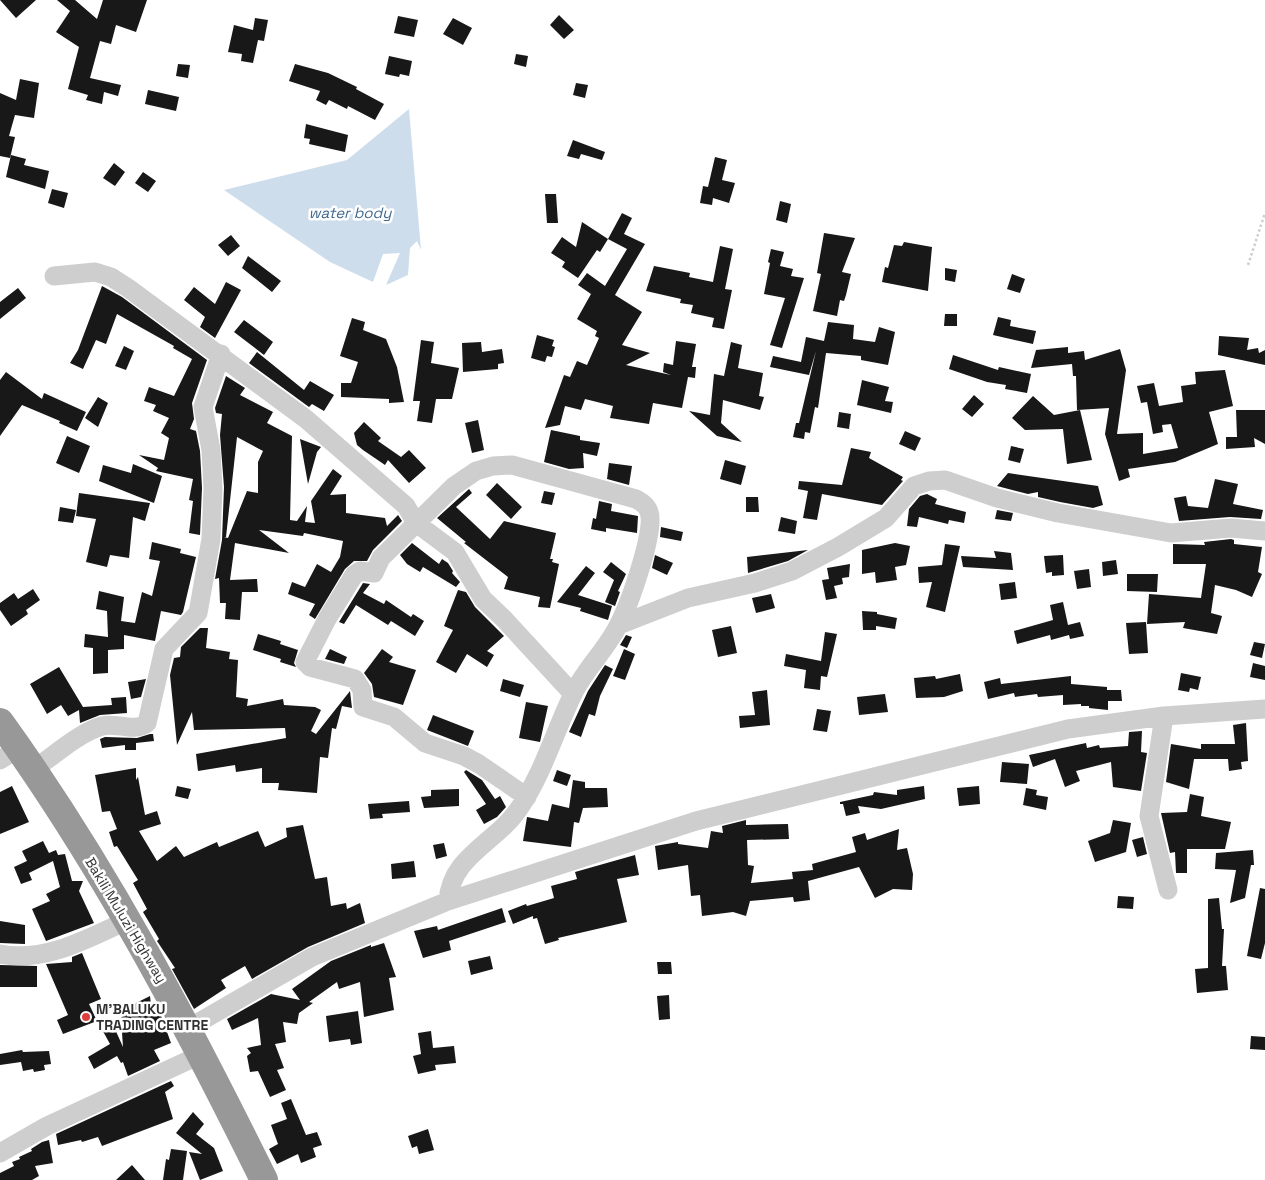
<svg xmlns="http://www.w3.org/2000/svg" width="1265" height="1180" font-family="'Space Grotesk',sans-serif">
<rect width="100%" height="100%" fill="#fff"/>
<path fill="#ceddeb" d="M409,109l12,141 -4,-9 -7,7 -2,27 -22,10 14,-32 -17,1 -10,28 -43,-20 -106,-72 123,-30z"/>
<path fill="#181818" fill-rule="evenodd" d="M0,0h36l-20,18z
M57,0h18l22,19 6,-19h44l-11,32 -20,-7 -5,19 -11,-3 -10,37 31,7 -3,11 -14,-4 -2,12 -16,-4 2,-5 -20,-6 11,-42 -23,-15 14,-21z
M559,15l15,15 -10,9 -14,-14z
M398,16l20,4 -4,17 -20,-4z
M255,18l13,2 -4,21 -6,-1 -5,23 -12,-2 1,-7 -14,-2 6,-27 19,5z
M453,18l19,10 -9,17 -20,-11z
M516,54l12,2 -2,11 -12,-3z
M389,56l23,5 -3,15 -9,-2 -1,3 -14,-3z
M178,64l12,1 -2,13 -12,-2z
M295,64l33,9 29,14 -1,2 28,15 -9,16 -27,-14 -1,3 -18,-9 -3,5 -10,-5 4,-9 -31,-10z
M20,79l19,4 -5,35 -19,-3 -6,21 6,1 -5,21 -10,-2v-63l16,7z
M576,83l12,2 -3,13 -12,-3z
M148,90l31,7 -3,14 -31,-7z
M306,124l42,11 -3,17 -36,-8 1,-5 -6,-1z
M573,140l32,12 -3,8 -21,-6 -2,5 -12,-3z
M11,155l15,4 -2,6 25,6 -4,18 -39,-12z
M715,157l12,3 -5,20 13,3 -6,20 -16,-5 -1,7 -12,-2 3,-17 5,1z
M114,163l11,9 -10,14 -12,-8z
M143,172l13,9 -8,11 -13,-9z
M52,189l16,4 -4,15 -16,-5z
M545,194h11l2,29h-11z
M780,201l11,3 -4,19 -11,-3z
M622,213l10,5 -8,16 21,10 -30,51 27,17 -20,33 28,8 -24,12 45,10 -8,-3 1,-9 9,2 3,-24 20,3 -4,23h4l-1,11 -7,-1 -6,31 -29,-5 -4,21 -39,-6 3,-12 -28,-7 -4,11 -16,-4 -5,19 -15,3 19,-53 6,2 7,-16 10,4 12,-27 -4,-2 2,-5 -20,-12 14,-25 -13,-9 9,-12 18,13 22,-37 -19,-10 -8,13 -3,-2 -19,28 -16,-11 3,-5 -14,-9 11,-16 14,10 6,-25 26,17z
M824,233l31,5 -13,34 9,2 -5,21 -2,6 -4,-1 -3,16 -24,-5 8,-37 -4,-1z
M231,235l9,11 -12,10 -10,-11z
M904,242l28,5 -4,44 -46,-9 3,-15 3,1 6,-23 8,1z
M720,246l13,3 -8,40 7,1 -8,39 -12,-2 2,-9 -23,-5 2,-8 -13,-2 1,-4 -35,-8 8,-25 36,7 -1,4 24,5z
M771,249l13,3 -4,14 13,3 -2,7 13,2 -22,70 -12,-3 15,-47 -21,-4 6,-31 -2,-1z
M248,256l33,25 -9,11 -30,-24z
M945,268l12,2 -2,12 -10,-2z
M1012,274l13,5 -5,14 -13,-4z
M226,282l15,8 -26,48 -15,-11 5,-10 -21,-17 10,-13 21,17z
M102,286l20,11 85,63 -15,43 2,16 -4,10 6,2 4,20 2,37 -2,47 -11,-2 4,-32 -4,-1 4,-21 -37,-8 2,-3 -19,-13 25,5 5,-22 -8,-5 8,-15 -16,-7 3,-6 -12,-4 5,-14 25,9 18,-37 -19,-11 1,-2 -57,-32 -11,30 -10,-4 -13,29 -13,-6 8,-13z
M18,288l8,10 -26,21v-17z
M945,314h12v12h-13z
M998,317l13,3 -1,6 26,5 -3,13 -40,-9z
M352,318l13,4 -2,8 23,9 11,28 7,35 -15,1v-4l-48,-2v-14h10l7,-21 -18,-6z
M244,320l29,22 -9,13 -30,-23z
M828,322l26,3 -1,14 22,3 4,-15 16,5 -7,33 -27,-5v-4l-35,-3 -8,55 -3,-1 -5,26 -5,-1 -1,7 -11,-2 3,-14h3l17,-72 -7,24 -39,-8 3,-11 28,6 5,-25 18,4z
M537,335l17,5 -2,6 3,1 -3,10 -5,-1 -2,6 -14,-4z
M1219,336l30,2 -2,12 11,-2 1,5 6,-3v15l-47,-10z
M421,340l13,2 -3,21 28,5 -7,31h-16l-4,24 -15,-2 3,-20h-7z
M481,342l1,10 20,-3 2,14 -6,1v5l-35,3 -1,-29z
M731,342l11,3 -4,23 25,5 -4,23 5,1 -4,13 -37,-10 -2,23 21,19 -25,-6 -28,-25 21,4 4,-41 10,2z
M124,346l10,5 -8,19 -11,-4z
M1068,347v6l16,-2 1,9 35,-11 6,21 -9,64 26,-1v21l35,-6 -7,-24 -9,1 1,7 -10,2 -6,-32 -6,1 -4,-17 17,-3 5,23 24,-4 -2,-16 15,-2 -1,-12 30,-2 8,36 -24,6 9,32 -43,18 -47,7 2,8 -11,4 -14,-47 4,-26 -32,2 -1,-34h-3l-1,-12 -41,4 5,-18z
M257,352l47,38 6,-9 24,14 -10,16 -12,-7 -3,3 -60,-44z
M953,355l45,15 1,-3 32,7 -4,19 -22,-4 1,-4 -19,-3 -38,-13z
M6,372l36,27 2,-6 42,19 -9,19 -18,-8 1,-2 -38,-16 -22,31v-56z
M226,376l19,12 -5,7 33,17 -6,11 25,13 -2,84 7,1 10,-15 -2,16 10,1 -4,-22 22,-32 9,7 -12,19 16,-1v19l39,5 2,8 11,-11 4,6 -29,29 -6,11h-13l-9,8 -30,50 -6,-4 6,-11 -27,-10 4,-12 13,5 12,-23 14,8 9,-15 3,-16 -39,-8 -1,3 -44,-6 30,23 -54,-10 -5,37 27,-1 1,13h-16l-2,28 -15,-1 1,-16h-6l-1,-25 -4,1 7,-39 2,-53 -4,-52 2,-21 -6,-1 -1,-5zM237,437l26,14 -5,11v31l-11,-2 -19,47 -4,-1h2z
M862,380l27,7 -4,14 8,1 -2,11 -34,-8z
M974,395l10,9 -12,13 -10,-8z
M1033,396l21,19 26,-5 12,50 -25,4 -4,-35 -38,1 -13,-12z
M98,397l10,6 -10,24 -13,-9z
M1236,410h29v34l-11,-6 1,9 -29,2v-12h11z
M839,412l12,2 -2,15 -12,-2z
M478,420l6,30 -12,3 -7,-30z
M364,422l17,16 -3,3 23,16 8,-7 17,18 -17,15 -21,-23 -3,5 -22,-15 -6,-5 -3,-12z
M551,430l29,6v4l20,3 -3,13 -14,-3 1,15 -15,1 -25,-7z
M905,431l16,7 -6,13 -16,-7z
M67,436l23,10 -11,27 -23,-10z
M300,439l21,8 -4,5 -9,32z
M1011,446l13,3 -4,14 -12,-3z
M851,448l20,4 -2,6 34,19 -2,3 2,1 -21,24 -60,-11 -5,26 -14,-2 5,-27 -10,-2 1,-8 43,4z
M725,460l21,6 -5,19 -21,-6z
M609,463l23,3 -3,19 -22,-6z
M133,464l29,12 -8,27 -55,-22 4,-16 28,8z
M1008,473l90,13 5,19 -10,3 -33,-6 -22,-5v-5l-10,2 -31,-8z
M1215,479l23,5 -5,20 30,6 -2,9 -31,-2 -51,4 -5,-23 12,-2 2,10 20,2z
M497,483l25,24 -11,12 -25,-24z
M469,489l3,4 -16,14 34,32 14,-18 52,12 -6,26h3l-1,3 7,2 -9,44 -12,-1 2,-10 -36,-8 4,-12 -44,-34 2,-1 -29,-24z
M544,491l11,2 -3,12 -11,-2z
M79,493l71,10 -5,18 -12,-4 -4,41 -19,-3 -3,12 -21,-5 10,-43 -20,-3z
M927,494l10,5 -2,5 31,8 -2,11 -15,-3 -1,4 -29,-7 -2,10 -10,-1 2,-17 11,-13z
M746,497h12l1,15h-13z
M599,501l13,3 -1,7 27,5 -1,17 -31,-5v4l-15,-3 2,-11 3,1z
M60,507l16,3 -3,13 -15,-2z
M997,510l16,3 -2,8 -16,-2z
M781,517l16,4 -2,13 -17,-3z
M661,527l22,5 -2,9 -21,-4z
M1231,539l3,1v4l28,3 -4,25 4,2 -10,23 -16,-7 -21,-5 -4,28 11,3 -5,18 -34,-6 2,-6 -38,2 2,-30 52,4 5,-34h-33v-20l32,1 -1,-3z
M152,542l29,7 -1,4 16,4 -13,55 -2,3 -20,-4 -6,30 -31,-6v14l-16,1v23l-15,1v-26l-9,-1 1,-13 23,3 -1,-26 -11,-2 3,-18 25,6 -3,24 14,2 7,-31 10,4 8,-35 -11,-2z
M412,543l27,21 3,-5 6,4 5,8 -1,2 8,9 -4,5 -33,-20 -3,5 -13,-8 -7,-9z
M895,543l15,3 -4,19 -11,2 2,13 -21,3 -1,-11 -13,2v-24z
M945,544l15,2 -15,66 -19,-5 6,-25 -13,1 -1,-16 24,-2z
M808,550l-20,11 -40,12 -1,-16z
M994,551l17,2 2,17 -50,-3 -2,-11 35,2z
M655,555l18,8 -6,12 -15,-7z
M1063,555l1,20 -12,1v-4l-6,1 -2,-17z
M1116,560l2,14 -15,2 -1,-14z
M611,562l15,12 -8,17 2,1 -5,14 -10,-4 9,-22 -11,-8z
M850,564l-1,13 -7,1 1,6 -9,2 3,12 -11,2 -4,-20 7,-1 -2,-11z
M586,566l9,7 -17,22 34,11 -4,14 -28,-9 1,-3 -24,-6z
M1089,569l2,18 -14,2 -3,-18z
M1127,574h31l-1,18 -30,-1z
M1015,582l2,16 -16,2 -2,-16z
M363,583l7,1 -7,9 21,11 2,-4 25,17 2,-3 11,7 -9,15 -24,-15 -3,4 -32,-20 -12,19 -5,-2z
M33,589l7,11 -14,10 2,4 -17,12 -11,-16v-7l14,-10 4,6z
M458,590l8,2 9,15 29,29 -17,15 7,4 -7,12 -20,-13 -11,19 -20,-11 17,-32 -9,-4z
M771,594l4,14 -19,5 -4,-15z
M1063,602l5,23 12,-3 4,14 -14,3 -1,-4 -18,5 -1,-5 -33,9 -3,-13 39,-11 -3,-15z
M862,611l15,1v2l20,4 -2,11 -19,-3v4h-13z
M1146,622l2,31 -19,1 -3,-31z
M731,626l6,27 -19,4 -6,-27z
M200,628h8l-2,20 24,4 -1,7 9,1 -2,37 12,2 -1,7 36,-7 1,6 31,2 6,3 -10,21 5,3 34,-43 2,17 -10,-2 -6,23 -4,-1 -4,30 -8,-1 -3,36 -39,-3 1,-7h-17v-15l-26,4 -1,-7 -37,6 -2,-17 90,-16 -1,-10 -91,2 -2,-18 -15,33 -7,-70 4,-17 6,-1 1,-10z
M825,632l12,2 -10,43 -6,-1 -1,14 -16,-2 2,-18 -22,-4 2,-12 35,7z
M258,634l23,7 -1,3 18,6 -4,13 2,4 -16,-5 1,-3 -28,-9z
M626,635l6,2 -5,11 -7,-3z
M1254,642l11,2 -3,14 -12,-3z
M330,649l17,8 -3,7 -19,-5z
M382,649l11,8 -4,5 27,8 -13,35 -29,-8 -2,-13 -8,-11z
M624,649l11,5 -10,26 -12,-4z
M1253,663l12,3v14l-15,-3z
M605,665l8,4 -13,27 -5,20 -6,-2 -8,23 -12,-5 19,-41z
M59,667l24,40 29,-2 -1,-7 15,-1 1,16 -27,2 -20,8 -1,-13 -11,6 -7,-11 -14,9 -17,-30z
M1181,673l20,4 -3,13 -8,-2 -1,4 -11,-2z
M960,674l3,17 -19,6 -28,1 -2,-20 21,-2 1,3z
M1071,676v8l36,3v3h14l1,11h-14v9l-19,-2v-2h-8v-2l-18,1v-10l-25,2 -1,-3 -22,3 -1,-4 -26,6 -4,-17 16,-4 1,6z
M146,679l-5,18 -10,2 -3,-17z
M503,679l21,6 -4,12 -20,-6z
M767,690l3,35 -30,3 -1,-12 16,-1 -3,-23z
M885,694l3,18 -29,3 -2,-18z
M526,702l22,4 -8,36 -21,-4z
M817,709l14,2 -4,21 -14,-2z
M433,715l41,16 -6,15 -41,-16z
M1246,723l2,38 -7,1 1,7 -13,2 -1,-12h-34l-5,30 -23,-7 5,-38 30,5v-5h34l-2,-19z
M1142,731l-1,21 6,1 -6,38 -28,-4 -2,-25 -35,9 4,10 -15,6 -10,-28 -22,8 -4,-12 57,-12 1,5 12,-3 1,3 28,-2 1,-14z
M150,734h3l1,7 -18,2v7h-11v-5l-23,3 -2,-9 5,-2 32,1z
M1002,762l27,2 -2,20 -27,-2z
M136,768v12l2,-3 7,38 12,-4 4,13 -22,7 18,30 19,-15 8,11 33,-15 2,5 39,-16 7,16 22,-10 -1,-9 17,-3 12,54 12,-2 4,29 15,-3 1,6 13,-6 5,20 -57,24 -56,32 -7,-13 -24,14 5,8 -32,21 -22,-40 3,-1 -18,-27 2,-2 -16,-27 4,-3 -14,-26 5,-3 -21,-34 -3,1 -5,-15 8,-3 -7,-18 -8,1 -7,-37z
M466,770l16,10 13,19 5,-3 6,11 -9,10 -13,7 -8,-14 10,-6 -22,-32z
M557,770l14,5 -4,11 -14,-5z
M573,780l12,2v6h22l1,19 -25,1 -4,15 -5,-1 -3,25 -48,-6 4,-24 21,4 4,-17 17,4z
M12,786l17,36 -29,12v-42z
M177,786l14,3 -3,10 -13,-3z
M924,786l1,13 -44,10 -23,-3 2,7 -14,3 -3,-12h-3v-2l33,-7 1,-3 23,3v-5z
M979,786l1,18 -21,2 -2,-18z
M1026,788l11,2 -1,5 12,2 -2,13 -23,-5z
M459,789v17l-35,2 -3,-11 10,-1v-6z
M1190,794l14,3 -3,19 30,6 -6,27h-38v24h-11l-1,-21 -5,1 -9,-40 26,-1z
M409,801l1,11 -28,2 1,4 -13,1 -2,-15z
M746,820v5l42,-1 1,15 -42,1 1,25 6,1 -3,17 42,-4 -1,-7 21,-2 -1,-6 44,-12 -4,-15 13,-4 2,7 32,-11 -2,21 10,-2 6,26 -1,16 -19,-1 -18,9 -16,-31 -51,14 2,19 -16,2 -1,-5 -43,4 -4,15 -13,-4 -31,4 -2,-21 -9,1 -3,-31 -30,5 -3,-24 23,-4v2l30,4 3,-17 12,2 -1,-7z
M1113,820l18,3 -5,29 -31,10 -7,-21 22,-8z
M1143,837l4,17 -10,3 -5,-17z
M43,841l6,12 7,-3 2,5 7,-1 7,27h11l-4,10 15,32 -48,18 -14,-32 18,-8 -4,-7 14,-7 -7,-26 -24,12 3,7 -11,4 -7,-17 13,-6 -5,-10z
M444,843l3,13 -11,3 -3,-14z
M1253,850l1,15h-3l-6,33 -15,5 6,-33 -21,-1 1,-16z
M635,855l4,20 -22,4 10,43 -69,16 1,2 -14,4 -8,-26 -4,1v-3l-20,8 -5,-13 18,-7 1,2 27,-8 -3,-12 26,-7 -2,-7z
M414,861l2,16 -24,2 -1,-15z
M1260,888l5,1v54l-4,16 -14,-3z
M1118,896l16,1 -1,12 -16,-1z
M1219,898l3,31h2l-2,37h4l2,24 -31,3 -2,-24 13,-1v-69z
M502,908l4,14 -57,19 2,9 -28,8 -9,-27 23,-5 1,4z
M0,921l25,4v19l-25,-1z
M384,943l12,34 -7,1 5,32 -30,7 -4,-35 -21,7 -2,-7 -28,20 4,1 -14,10 -2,11 -14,-2 3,20 -11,2 9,24 -7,2 9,20 -16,7 -12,-26 -8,1 -3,-16 4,-3 -4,-5 14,-3 -3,-27 -26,12 -5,-11 44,-25 29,6 -8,-11 39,-28 40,-16v2z
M82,953l19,46 -12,5 8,17 -34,13 -6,-14 11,-5 -22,-51 26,-2v-5z
M490,956l3,13 -22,6 -3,-14z
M657,962h14l1,12h-14z
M0,965l37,1v21h-37z
M669,995l1,24 -11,1 -2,-24z
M150,996l1,9 7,2 13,36 -17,7 6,11 -32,15 -5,-14 -2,1 -4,-7 -23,13 -6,-12 22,-13 -11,-20 11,-6 13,29 -2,-29 15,-15z
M358,1011l4,32 -11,2 -1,-6 -21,3 -3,-26z
M431,1031l2,17 21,-2 2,17 -21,2 1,5 -18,4 -5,-18 8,-2 -3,-21z
M1251,1036l14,1v13l-15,-1z
M22,1050l1,2 26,-1 2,13 -7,1 1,5 -11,2 -1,-3 -10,2 -2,-9 -21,3v-11z
M171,1081l3,5 -9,6 8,27 -71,27 -4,-9 -16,5 -1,-2 -23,5 -2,-11z
M291,1099l15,36 11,-3 5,13 -9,3 3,9 -15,6 -3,-9 -21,10 -8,-15 9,-5 -7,-19 16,-6 -6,-16z
M193,1112l11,12 -8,10 18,14 9,23 -23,9 -11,-28 13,2 -26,-21z
M428,1129l6,21 -15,4 -2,-8 -5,2 -4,-12z
M49,1140l4,23 -18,3 4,10 -7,4h-32v-7l14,-7 -2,-4 8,-3 -1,-2 13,-6 -1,-2 11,-7z
M171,1149l16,2 -4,29h-20l3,-21 3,1z
M132,1165l13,15h-29z"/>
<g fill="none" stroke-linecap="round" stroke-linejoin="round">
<path stroke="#cecece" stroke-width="2.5" stroke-dasharray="2.5 2.5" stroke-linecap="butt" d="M1248,265l17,-52"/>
<path stroke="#cecece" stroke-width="19" d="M54,276l41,-4 16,5 17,11 178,131 100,87 10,17 39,29 28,47 21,20 69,75
M619,625l69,-27 67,-15 37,-12 46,-24 48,-29 28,-32 15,-5 16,-1 52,18 61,15 113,20 60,-5 34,3
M1164,716l-15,100 19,74
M0,760l19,-12
M33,770c19,-13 47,-38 69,-44 14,-4 33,7 45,-3l17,-74 34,-36 13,-74 2,-51 -2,-38 -8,-43 18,-53
M448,901c3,-46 50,-59 72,-94 23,-34 35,-76 53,-113 12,-25 34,-45 46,-70 10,-19 37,-94 30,-112 -2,-7 -8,-10 -13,-13l-124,-34 -19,1 -17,5 -22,15 -73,72 -7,15 -14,-2 -6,4 -27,44 -22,43 5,5 45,12 7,11 1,17 31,10 31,26 39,13 15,8 48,33
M0,954c45,9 89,-16 128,-34
M189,1028l123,-71 136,-56 248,-80 372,-92 96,-13 101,-7
M0,1153l47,-27 155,-72"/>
<path stroke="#989898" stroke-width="28" d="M0,722c104,144 186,300 264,458"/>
</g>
<circle fill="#de3f3e" stroke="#fff" stroke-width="2" cx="86" cy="1017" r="5"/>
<g text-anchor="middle" stroke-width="5" stroke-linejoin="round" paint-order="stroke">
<g font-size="14" fill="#313131" stroke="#fff">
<text transform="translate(126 920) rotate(59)" y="5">Bakili Muluzi Highway</text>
</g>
<g font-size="14" font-weight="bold" fill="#313131" stroke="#fff" text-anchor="start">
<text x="96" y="1014">M'BALUKU<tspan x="96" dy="16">TRADING CENTRE</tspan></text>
</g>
<g font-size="15" font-style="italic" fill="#426b90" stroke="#fff">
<text x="350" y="218">water body</text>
</g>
</g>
</svg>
